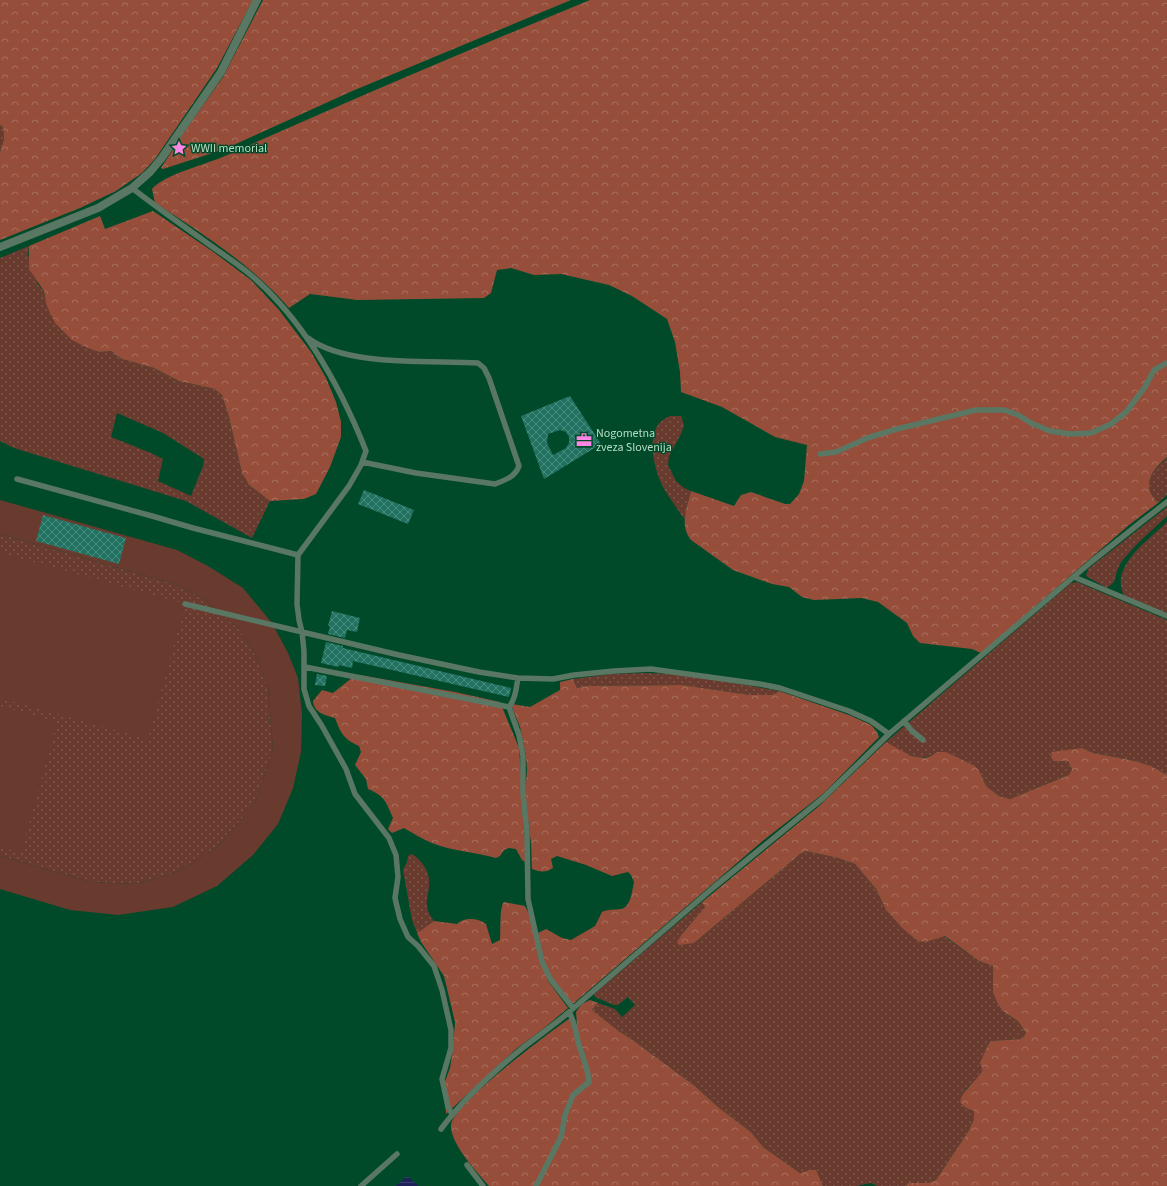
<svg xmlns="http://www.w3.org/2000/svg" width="1167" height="1186" font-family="'Source Sans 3',sans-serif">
<defs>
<pattern id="grass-dots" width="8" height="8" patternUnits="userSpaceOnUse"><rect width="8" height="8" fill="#693a2e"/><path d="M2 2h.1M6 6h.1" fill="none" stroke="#7c564b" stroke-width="1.8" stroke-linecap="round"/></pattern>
<pattern id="forest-crowns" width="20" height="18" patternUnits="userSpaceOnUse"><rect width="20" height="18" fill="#964e3a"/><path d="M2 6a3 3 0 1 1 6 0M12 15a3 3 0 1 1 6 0" fill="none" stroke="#a76f5e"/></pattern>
<pattern id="water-rules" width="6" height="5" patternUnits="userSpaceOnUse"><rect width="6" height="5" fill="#1e205a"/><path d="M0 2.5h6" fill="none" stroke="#3c4070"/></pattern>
<pattern id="building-cross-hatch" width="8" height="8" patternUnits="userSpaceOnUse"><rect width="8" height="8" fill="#217261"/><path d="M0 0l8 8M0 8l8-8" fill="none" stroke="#498c7d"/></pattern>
</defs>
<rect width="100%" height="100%" fill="#004a29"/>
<path fill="url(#grass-dots)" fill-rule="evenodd" d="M0,125l3,2 1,12 -4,13z
M29,246l-1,9 10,29 6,8 2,12 42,44 11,4 12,-1 11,8 32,9 25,13 36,8 7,6 7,22 13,56 7,12 21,16 -18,37 -66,-37 -172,-53 -14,-7v-183zM117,413l46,20 41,26 -1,7 -12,30 -33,-15 5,-22 -12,-6 -40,-16z
M670,416h11l3,9 -3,9 -12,22 -1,9 8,16 8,7 7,3 -7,28c-7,-11 -15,-21 -21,-32 -8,-16 -16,-46 -5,-62 2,-4 8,-7 12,-9z
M1167,458v37l-9,8c-17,-17 -7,-33 9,-45z
M1167,507v9l-31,29 -15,17 -4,9 -3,11 -7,6 -21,-12 2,-7z
M1167,522v91l-43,-17c-2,-5 -4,-12 -3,-18 5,-24 30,-40 46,-56z
M0,534l171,49 32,15 37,32 17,28 11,29 5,64 -19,54 -37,42 -42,26 -40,11 -44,-2 -91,-26z
M1077,582l90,38v155l-16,-9 -16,-5 -42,-8 -11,-5 -31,9 2,4h15l4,8 -3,6 -59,24 -11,-3 -13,-10 -7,-16 -42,-18c-17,13 -36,0 -51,-10l185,-159z
M645,673c45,1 90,10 134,18l-5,4h-24l-68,-10 -96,1 -9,2 -4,-9 39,-5z
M806,851l32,7 17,6 21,25 10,21 16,18 24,14 18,-6 35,25 14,5v26l10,19 15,10 8,12 -4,6 -33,2 -6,29 -4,7 -13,12v19l8,3v8l-6,13 -32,48 -8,3h-20l-2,3h-29l-6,-3 -15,3h-33l-7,-15 -7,-1 -9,3 -37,-26 -12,-15 -33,-25 -23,-21 -61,-45 -14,-9 -28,-22 6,-7 17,6 7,8 13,-12 -7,-8 -10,8h-4l-19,-8 -1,-3 108,-92 3,5 -23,27 12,9 106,-89z
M412,854c8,5 16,15 17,25 2,17 -9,24 5,42l-17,12 -5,-13 -9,-50 4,-8 1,-6z"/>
<path fill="url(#forest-crowns)" d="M0,0h253l-36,68 -62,91 -13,14 -26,18 -36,17 -80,32v-88l4,-13 -1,-12 -3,-2z
M263,0h308l-221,92 -125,57 -62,20 -2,-1 21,-33 41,-58z
M590,0h577v457c-16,13 -26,29 -9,46l-29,22 -148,128 -9,-4 -52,-6 -7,-7 -6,-13 -29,-21 -16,-4 -48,2 -12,-3 -13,-10 -17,-3 -39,-14 -42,-30c-12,-15 -4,-32 0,-49l43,15 7,-11 10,-3 34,12h5l9,-10 5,-13 3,-36 -32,-8 -53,-30 -41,-15 -1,-20 -5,-30 -8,-23 -35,-23 -23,-11 -48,-11 -27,1 -23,-7 -14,2 -6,23 -7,5 -126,2 -48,-6 -21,14c-37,-43 -87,-75 -134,-105l-3,-14c11,-14 55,-25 73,-33 121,-54 243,-106 365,-156z
M153,211l59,40 39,29 28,30 32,42 15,26 10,24 5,20v15l-11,30 -14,27 -12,5 -34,2 -21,-16 -7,-12 -13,-56 -7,-22 -7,-6 -36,-8 -25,-13 -32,-9 -11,-8 -12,1 -11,-4 -16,-8 -17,-17 -9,-19 -2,-13 -15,-22v-23l71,-30 5,13z
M360,675l95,17 45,10 19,46 2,26v23l6,66 -5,-3 -6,-11 -7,-1 -5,2 -4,6 -4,2c-21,-6 -44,-7 -64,-15 -10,-4 -19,-10 -28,-15l-12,5 -4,-4 5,-11c-7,-16 -8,-22 -25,-29l-2,-10 -11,-14 6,-13 -2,-6c-15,-7 -18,-12 -24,-28 -10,-3 -21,-5 -22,-17l9,-11 11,3 20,-16z
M573,679l4,9 9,-2 96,-1 68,10h24l5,-4 70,24 22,10 6,7 2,5 -55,56 -59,46 -191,164h-4l-16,-22 -10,-20 -6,-28 8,-4 16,9 9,2 24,-14 7,-14c6,-3 12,-2 19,-3 10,-2 11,-18 13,-27l-3,-7 -3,-3 -16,4 -26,-11 -29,-9 -6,3 2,9c-8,5 -13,4 -21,1l-1,-26 -6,-48 2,-25 -1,-14 -6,-29 -8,-20v-3l18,3 30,-17v-8z
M886,742l25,14 14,2 6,-2 6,-4h9l27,13 6,5 7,16 13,10 11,3 59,-24 3,-6 -4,-8h-15l-2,-4 1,-5 30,-4 11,5 42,8 16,5 16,9v411h-261l2,-3h20l8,-3 32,-48 6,-13v-8l-8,-3 -6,-6c4,-14 16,-20 23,-32l-3,-7 10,-22 32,-2 4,-6 -8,-12 -15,-10 -5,-7 -5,-12v-26l-14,-5 -34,-25 -19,6 -8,-1 -16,-13 -16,-18 -10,-21 -21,-25 -17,-6 -32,-7 -6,3 -106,89 -15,2 -2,-3 5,-8 23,-27 -3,-5 116,-95z
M504,902l21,4 6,12 17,63 20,27 -24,20 -28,21 -70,65 -2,-30 6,-16 3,-19 2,-27 -11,-46 -23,-34 -4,-9 17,-12 23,3c7,-7 21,-6 29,0l6,20 8,-4c1,-9 -1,-32 4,-38z
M590,1000l8,3 -6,7 28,22 14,9 61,45 23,21 33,25 12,15 37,26 9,-3h7l7,16h-334c-12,-14 -39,-42 -38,-61 2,-21 98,-92 119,-107l5,7 2,-1 -1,-12 6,-8z"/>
<path fill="#693a2e" d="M0,500l177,50 31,16 35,22 29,35 16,30 10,25 4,36 -1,38 -8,36 -15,36 -25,31 -36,31 -44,21 -55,8 -48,-5 -70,-21v-33l91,26 44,2 40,-11 42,-26 37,-42 19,-54 -5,-64 -11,-29 -17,-28 -37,-32 -32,-15 -171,-49z
M0,553l185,51 -37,135 -148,-41z
M0,706l57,16 -36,131 -21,-6z"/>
<path fill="url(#water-rules)" d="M407,1176l11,10h-22z"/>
<path fill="url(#building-cross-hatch)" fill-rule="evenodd" d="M570,396l31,48 -57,35 -23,-63zM560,430l6,2 3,5v6l-3,5 -13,7 -6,-12 1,-9z
M364,490l50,20 -6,14 -50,-20z
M43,515l83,23 -7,26 -83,-23z
M332,611l28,7 -3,14 -10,-2 -2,8 -17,-4 2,-8h-2z
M326,642l17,4v2l168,40 -2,9 -156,-36 -1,7 -13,-3 -1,2 -17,-4z
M317,674l10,2 -2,10 -10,-1z"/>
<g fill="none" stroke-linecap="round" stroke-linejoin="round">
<path stroke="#5a7764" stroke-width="5.5" d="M132,188c23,18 47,35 71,52 16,12 34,23 49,36 52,45 89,112 114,175l-5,14 -12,21 -51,69 -1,49 2,16 3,12 97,23 80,17 39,6 35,1 21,-4 40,-4 37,-2 109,15 20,4 69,23 22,10 18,13
M308,338c38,29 123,22 170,25l6,5 5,10 30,88c-4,11 -14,14 -24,18l-79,-11 -54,-11
M820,454l16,-2 34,-15 27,-8 79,-19h28l14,5 13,8 19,8 21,3 20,-1 20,-9 15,-12 19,-25 9,-17 13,-7
M17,479l135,37 41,12 105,27
M1074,577l93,39
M185,604l117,28 2,19v38l5,17 13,20 24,43 9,25 34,44 7,17 2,22 -3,21 5,21 8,18 10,9 16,20 8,24 9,40v18l-9,31 6,28 4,7
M305,667l204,40 10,28 4,21v38l4,39 1,66 14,63 9,18 22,28
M509,707c7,-9 7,-19 9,-29
M904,721l8,10 11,9
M441,1129c22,-30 51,-56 79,-79 16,-13 33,-24 49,-38
M467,1165l16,21
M361,1186l36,-32
M536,1186l25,-49 4,-22 8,-20 16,-13c-1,-15 -6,-23 -10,-37 -3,-11 -4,-23 -10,-33l145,-125 109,-89 66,-64 202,-172 49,-39 27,-21"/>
<path stroke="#5a7764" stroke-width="8" d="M0,247l98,-39 34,-20 18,-16 11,-13 60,-87 36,-72"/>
</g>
<defs>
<symbol id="sight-bare" viewBox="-9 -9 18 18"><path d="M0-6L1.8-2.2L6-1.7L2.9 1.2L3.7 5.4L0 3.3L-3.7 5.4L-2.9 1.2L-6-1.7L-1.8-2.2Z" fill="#fc86e3" stroke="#004a29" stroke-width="2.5" paint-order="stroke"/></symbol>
<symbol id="office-bare" viewBox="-9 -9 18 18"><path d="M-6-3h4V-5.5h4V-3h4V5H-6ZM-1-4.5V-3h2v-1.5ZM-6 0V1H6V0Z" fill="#fc86e3" stroke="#004a29" stroke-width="2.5" paint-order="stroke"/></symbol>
</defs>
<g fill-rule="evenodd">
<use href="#sight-bare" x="168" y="137" width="22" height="22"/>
<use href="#office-bare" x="573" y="429" width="22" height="22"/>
</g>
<g text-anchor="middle" stroke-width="3" stroke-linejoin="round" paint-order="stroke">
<g font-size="12" fill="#b5ddc2" stroke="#004a29" text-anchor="start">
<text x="191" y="152">WWII memorial</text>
<text x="596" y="437">Nogometna<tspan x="596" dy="14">zveza Slovenija</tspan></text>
</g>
</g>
</svg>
